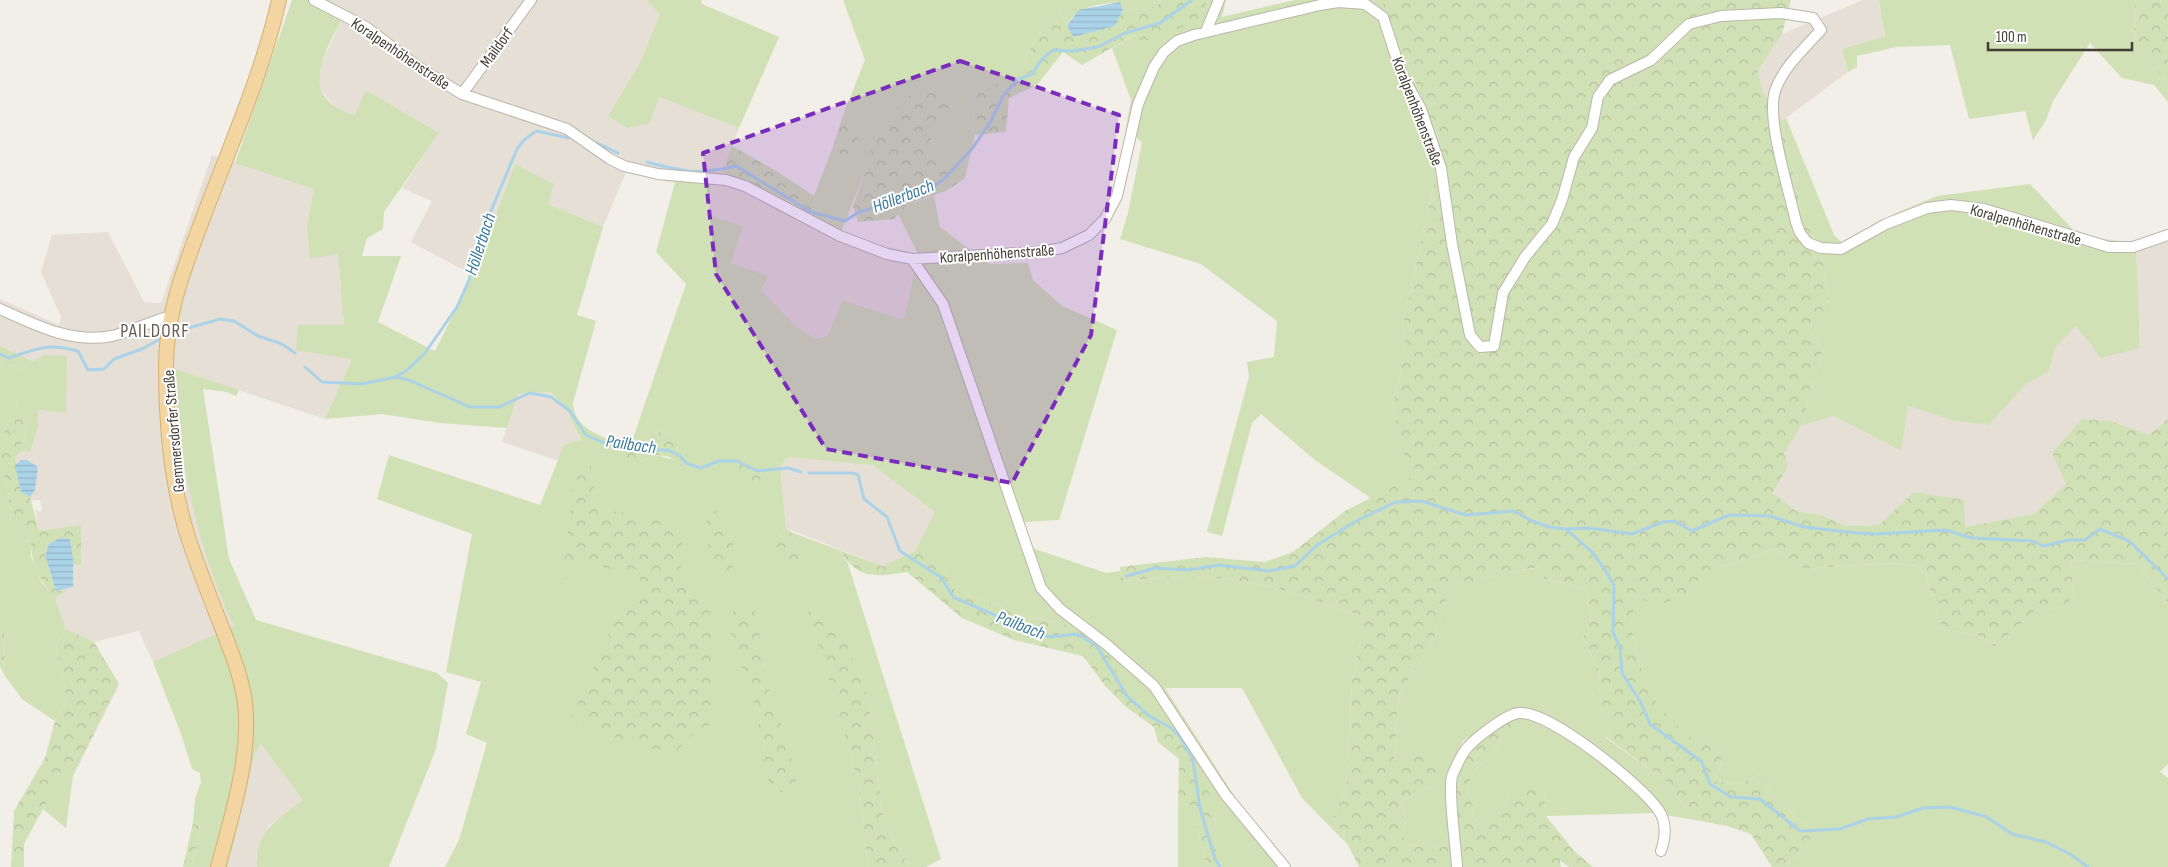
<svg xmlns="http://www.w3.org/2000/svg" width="2168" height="867" font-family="'Sofia Sans Condensed',sans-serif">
<defs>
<pattern id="forest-crowns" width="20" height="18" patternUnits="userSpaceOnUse" patternTransform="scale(1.25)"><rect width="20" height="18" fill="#d0e1b5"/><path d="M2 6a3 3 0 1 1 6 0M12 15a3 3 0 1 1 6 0" fill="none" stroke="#b4c29c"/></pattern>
<pattern id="water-rules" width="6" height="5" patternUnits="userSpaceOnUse" patternTransform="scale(1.25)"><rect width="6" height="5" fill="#abd3e7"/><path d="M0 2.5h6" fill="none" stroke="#94b6c7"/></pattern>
</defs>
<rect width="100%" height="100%" fill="#f2eee8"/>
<path fill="#e5dfd6" d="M328,0h318l14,14 -21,51 20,32 80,31 -17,45 40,16 97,51 59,14 -14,66 -62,-20 -14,35 -12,4 -19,-12 -36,-37 8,-14 -38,-13 12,-37 -37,-12 7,-41 -35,-1 -4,11 -48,-11 -23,55 -55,-23 -33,-40 -42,111 -62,-33 21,-41 -30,-13 37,-55 -73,-43 -10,25 -17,-5 -14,-14 -7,-13v-12l28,-61z
M1863,0h16l6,36 -43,13 6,23 -66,49 -19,-29 -5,-21 24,-37z
M212,155l103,34 -8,37 4,33 27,-5 6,71h-46l54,34 -27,60 -150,-50 5,68 9,51 12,48 33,91 -81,35 -14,-31 -45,11 -28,-13 -11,-31 10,-7h-9l17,-4v-23h8v-38l-42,5 -4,-22 5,3 2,-3 -2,-9h-6l-4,3v-6l5,-7 -14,-30 -6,5v-8l7,-6 8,1 8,-24v-18l28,3 -22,-58 -11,6 -33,-15v-47l59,26 2,-8 -20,-45 11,-37 56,-3 36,70 17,1z
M2168,241v178l-19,16 -38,-14 -45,63 -32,30 -69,13 -51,-35 -35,33 -33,1 -25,-11 -25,-4 -23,-18 15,-27 -4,-13 17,-27 33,-10 66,35 8,-45 47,15 34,4 36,-40 24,-14 6,-23 21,-22 64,22 -4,-105z
M551,392l15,17 15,32 -17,4 -5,16 -57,-19 16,-48z
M788,457l85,7 62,48 -20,39 -33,15 -96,-38 -6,-62z
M261,744l42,56 -34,26 -13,30 1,11h-29l27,-115z"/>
<path fill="#d0e1b5" d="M292,0h36l18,10c-18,39 -54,87 9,105l11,-25 73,43 -55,79 -1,17 -16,9 -5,18h39l-23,66 57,29 38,-76 42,-111 39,20 -6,20 55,23 -26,88 19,6 -23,82c1,25 28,34 49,41l-4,6 22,12 15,-7 23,6 -1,-23 -14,-7 -31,10 54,-157 -30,-32 22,-80 35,1 -7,41 37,12 -12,37 38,13 -8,14 36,37 19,12 12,-4 14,-35 62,20 14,-66 -20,-40 10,-10 26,-8 6,31 49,37 39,-1 5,17 29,26 55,24 -58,190 -36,2 6,25 77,26 14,-2 2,10c39,-3 79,-7 118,0 42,6 82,22 122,35l1,14 -11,50 -6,110 -12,27 13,27 -45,-46 -60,-110h-77l81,126 42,53h-66l-6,-14 -2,-43 -37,-78 -38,-23 -15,-21 -57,-63 -40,-9 -72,-26 -15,-24 -25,-15 20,-39 -62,-47 -85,-8 -8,9 6,62 -7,8 21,25 -9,-29 48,18 9,14 93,295 -15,8h-16l-26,-43 -16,-126 -61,-93 51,175 10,87h-423l14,-27 28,-97 -21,-9 15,-52 -35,-10 26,-138 -95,-35 12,-44 151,50 24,-60 17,-5 -15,-31 -15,-17 -33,2 -11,34 -67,-5 -58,-9 -57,5 27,-60 -56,-9 2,-25h46l-6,-71 -28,5 -3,-33 7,-37 -79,-26z
M646,0h55l1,4 77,33 -40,91 -80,-31 -9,26 -23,5 -19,-12 31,-51 21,-51z
M843,0h324l-19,9 -25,1 -4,-8c-20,3 -42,3 -52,23l-8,-14 -22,26 -16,30 -26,18 -23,9 3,41 -7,30 -23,2 -10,-14 -6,-21 16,-13 -72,20 -6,28 -26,65 -34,-18 9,-6 -2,-12 20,-52 7,11 15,-30 -13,-10 22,-55z
M1208,0h18l-4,17 73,-17h86l61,147 -40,181 4,20 -13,57 8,46 20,22 -49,26 -57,-39 -54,-46 -9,9 -30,113 -15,-4 42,-155 -2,-15 27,-5 3,-36 -76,-57 -81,-25 8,-26 14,-70 -16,-16 5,-27 -19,-52 23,-13 64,-14z
M1879,0h256l-1,46 34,36v20l-14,-17 -32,-7 -32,-35 -37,58 -7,19 -13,20 -8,-29 -56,8 -19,-74 -54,2 -39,9v11l-9,5 -6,-23 43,-13z
M1786,118l48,117 8,8 54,-30 41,-17 93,-12 49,52 57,7 4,105 -39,10 -25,-32 -21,22 -6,23 -24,14 -36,40 -34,-4 -47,-15 -7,45 -67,-35 -33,10 22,-77 -10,-14 15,-37 -4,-35 -23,-53 -19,-89z
M44,355l23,1 -1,57 -28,-3v18l-8,24 -8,-1 -1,-5 6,-16 -11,-29 -15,39v25l7,28 3,27 20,22v15l11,26 13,15 11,31 -10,16 11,55 -12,21 -33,-22 -17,-23 -1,-48 -4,-3v-264l25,9 3,-11 5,2z
M175,369l64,21 -3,6 -9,-4 -24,-3 26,170 27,61 181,53 11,10 -12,66 -47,118h-132c-3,-35 21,-48 46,-67l-42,-56 -6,9 -27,114h-36l8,-41 -7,-3 2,-24 6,-17 -1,-9 -8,-4 -11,-35 -28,-72 81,-36c-28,-58 -45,-125 -54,-188 -3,-23 -4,-46 -5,-69z
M1775,549l29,20 83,-6 31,3 8,10 16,53 38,7 15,11 40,-36 29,-4 10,-13 -4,-34 67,4 31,39v161l-8,8 8,6v89h-380l1,-6 15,-9 9,-20 -43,-39 -10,-19 -20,10 -26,-3 8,-20 -6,-13 -30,-13 -35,-37 -12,-36 -8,-36 6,-30 61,-4 19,-24z
M1539,567l6,12 42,10 4,32 -8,17 15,34 4,41 10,11 -6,14 60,43 29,39 -42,-7 -107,3 -1,-29 -32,2 -6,11 -32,27 -4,-5 3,-12 -7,-22 9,-20 15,-10 12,-25 -9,-15 -31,23 -16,33 1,73 -44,-2 -2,-45 32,-14 -40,-25 5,-68 33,-48 17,-55 12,-8 11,5 12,-9z
M73,776l-7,52 -23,-19 13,-25z
M1190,805c10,20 8,43 19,62h-31v-60z"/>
<path fill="url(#forest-crowns)" d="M1167,0h41l-9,21 -56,21 -9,-7 -52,30 -19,-13 -26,33 -28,13 -3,34 -31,3 -3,-41 23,-9 26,-18 16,-30 22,-26 14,25 42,-10 8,-16 25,-1z
M1381,0h410l-9,34 -24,37 5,21 19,29 19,89 23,53 4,35 -15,37 10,14 -22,77 -17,27 4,13 -15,27 23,18 25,4 25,11 33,-1 35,-33 50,8 1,27 69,-13 32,-30 -14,-31 30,-34 29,2 38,14 19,-16v184l-31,-39 -67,-4 4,34 -10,13 -29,4 -40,36 -15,-11 -38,-7 -16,-53 -8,-10 -31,-3 -83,6 -29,-20 -58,19 -18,24 -43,14 -19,-10 -6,30 8,36 13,36 34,37 30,13 6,12 -8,21 26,3 20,-10 10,19 43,39 -9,20 -15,9 -1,6h-16l-21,-33 -24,-8 -32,-6 -29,-39 -60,-44 6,-13 -10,-11 -4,-41 -15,-34 8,-18 -4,-31 -42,-10 -7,-12 -54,11 -12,10 -11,-6 -12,8 -17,55 -33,48 -5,68 39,-7 10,13 -9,19 -32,14 2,45 44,2c-3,-81 -7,-106 73,-141l5,22 -23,5 -12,25 -15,10 -9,20 7,22 -3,12 4,5 32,-27 6,-11 15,-6 17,4 1,29 28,35 19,16h-24l-9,-7 1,7h-202l-25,-50 12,-27 6,-110 11,-50 -1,-14c-40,-13 -80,-29 -122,-35 -39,-7 -79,-3 -119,0l-1,-14 86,-10 58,5 29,-10 52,-41 75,-38 -19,-22 -8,-46 13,-57 -4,-20 40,-181z
M2135,0h33v82l-34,-36z
M916,89l34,9 -5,21 -16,13 6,21 10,13 23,-1 -4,14 -18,12 -38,13 -14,15 -36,3 -5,-16 14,-39 6,-28 21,-28z
M843,115l13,10 2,23 -6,14 -11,-7 -7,-11z
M732,146l46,26 36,24 2,12 -9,6 -45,-25 -40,-16z
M0,346l28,13 -3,11 -25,-9z
M16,401l11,29 -6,16 1,5 -7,6 6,35 9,5 9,34 42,-6v40l-8,-1 -3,-25 -21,5 -4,11 11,36h10l-11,7c-15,-17 -24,-33 -24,-56l-20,-22 -3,-27 -7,-28v-25z
M663,431l14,7 1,24 -11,-6 -12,-1 -15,7 -17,-4 -5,-8 4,-6z
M744,457l13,6 10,10 -4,9 -10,1 -29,-19 4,-6z
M590,462l6,37 16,12 48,8 23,9 -2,39 10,23 17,4 7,83 -3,47 -16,7 -20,20 -35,-3 -70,-29 43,-97 27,-26 -1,-27h-33l-24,-12 -24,30 7,-34 8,-77z
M707,503l19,17 11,38 -9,17c-25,-14 -22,-46 -21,-72z
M786,528l5,4 9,29 -9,8 -18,-17 6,-16z
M839,550l43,16 33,-15 25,15 15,24 72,26 40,9 28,15 14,15 15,33 15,21 38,23 24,33 13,45 2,43 6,14h-13c-11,-19 -9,-42 -19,-62l-12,2 1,-48 -21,-17 -4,-15 -28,-20 -20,-20 -23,-31 -69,-16 -52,-22 -55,-46c-33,5 -48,8 -68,-22z
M806,604l36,28 26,66 16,126 26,43h-42l-10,-87z
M735,605l20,4 12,76 20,55 9,42 -14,10 -12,-5 -14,-55 6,-17 -11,-18 -22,-70z
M0,625l4,3 1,48 -5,-10z
M66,629l28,13 25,42 -46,92 -17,9 -32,59v23h-13l3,-56 31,-53 10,-37 12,-21 -11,-55z
M193,823l7,3 -8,41h-9z"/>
<path fill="url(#water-rules)" d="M1120,2l3,8 -8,16 -42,11 -6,-12 12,-15z
M21,460h6l11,7 -3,23 -5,7 -9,-5 -6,-27z
M60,538l10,1 3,20v28l-17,4 -11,-36 4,-11z"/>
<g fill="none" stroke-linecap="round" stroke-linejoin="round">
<path stroke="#abd3e7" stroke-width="3" d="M597,143l21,10
M647,162c37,10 51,13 89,4l75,46 34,9 14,-9 57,-17 26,-14 30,-32 19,-28 12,-25 14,-16 15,-6 10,-15 11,-9 19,1 26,-4 27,-14 35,-10 32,-23
M175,332l45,-13 14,2 24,15 24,8 13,9
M0,354l9,4c29,-10 39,-15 69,-7l10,19 16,-1 10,-10 28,-10 18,-10
M305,367l17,15 40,2 33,-7 14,3 61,27h29l31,-14 21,4 19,14 16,24 16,7 49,8h17l11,5 7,8 15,5 18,-7h18l20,10 31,-3 13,4
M395,377l11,-6 19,-18 32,-46 12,-27 19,-62 29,-69 7,-9 12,-9 33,7
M809,473h44l5,2 6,24 23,18 13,34 42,27 11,19 83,36 14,4 27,-3 19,11 31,51 21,19 23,13 9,9 13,23 7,48 15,51 5,8
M1566,529l26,23 14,19 8,15 -1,47 7,14 2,26 18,28 10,23 52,38 8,22 21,13 29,2 40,32 40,-2 28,-10 28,-2 27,-9 27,-1 37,10 25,17 34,8 24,12 18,13
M1127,576l28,-8 33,2 31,-5 50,6 26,-5 22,-21 41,-25 38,-18 25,-1 45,14 48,-4 16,9 19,7 17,2 24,-1 42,6 31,-12 12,-1 17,10 37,-16 41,1 34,11 53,6 19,1 69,-4 27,8 61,3 10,5 26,-6h16l15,-11 29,12 39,38"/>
<defs>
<path id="minor" d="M314,0l52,27 51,39 45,28 105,35 43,30 14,7 34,8 68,6 19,6 95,50 47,18 25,5 126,-7 24,-4 27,-13 16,-16 12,-23 21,-92 16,-37 10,-15 13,-11 17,-6 126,-30 18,-3 27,2 18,13 19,58 19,34 20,59 11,76 18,91 10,12 14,-1 9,-53 22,-36 27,-33 10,-24 12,-43 18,-29 6,-31 12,-17 41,-20 38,-36 32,-8 60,-3 32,5 8,12c-16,18 -38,37 -46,61 -9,28 14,99 21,131l4,11 8,10 13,5 20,1 45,-25 41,-16 24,-3 33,4 125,38h24l35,-12
M1206,31l13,-31
M462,94l69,-94
M912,259l31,45 98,284 19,21 46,35 48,42 71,108 60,73
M0,309c35,16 72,35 112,27 21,-5 39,-15 59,-20
M1457,867c-1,-21 -9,-74 -5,-91 3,-7 8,-18 12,-24 7,-11 42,-38 55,-39 30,-3 124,73 140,98 8,12 6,28 2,40"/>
<path id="major" d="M218,867c14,-52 33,-110 27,-164 -3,-23 -11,-44 -19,-65 -13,-33 -26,-65 -37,-98 -18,-54 -23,-117 -23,-174 0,-53 19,-100 37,-148 27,-72 59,-143 76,-218"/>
</defs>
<use href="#minor" stroke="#bcb5ab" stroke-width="12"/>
<use href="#major" stroke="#d5b073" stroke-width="16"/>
<use href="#minor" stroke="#fff" stroke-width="10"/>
<use href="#major" stroke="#f2d5a1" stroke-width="14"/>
</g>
<path fill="#7b2cbf" fill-opacity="0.2" stroke="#7b2cbf" stroke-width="4" stroke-dasharray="10 6" stroke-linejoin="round" d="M960,61l159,54 -28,220 -79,148 -186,-34 -110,-175 -13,-121z"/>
<g text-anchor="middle" stroke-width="4" stroke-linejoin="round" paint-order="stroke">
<g font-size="16" fill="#443e37" stroke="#fff">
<text transform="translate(496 47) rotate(-54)" y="6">Maildorf</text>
<text transform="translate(401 53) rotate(34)" y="6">Koralpenhöhenstraße</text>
<text transform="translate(1418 111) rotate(69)" y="6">Koralpenhöhenstraße</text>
<text transform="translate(2026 224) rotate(16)" y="6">Koralpenhöhenstraße</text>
<text transform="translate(997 253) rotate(-4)" y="6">Koralpenhöhenstraße</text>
<text transform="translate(173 431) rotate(-95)" y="6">Gemmersdorfer Straße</text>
</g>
<g font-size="18" font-style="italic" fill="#3c7a9b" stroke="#fff">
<text transform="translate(903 196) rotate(-21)" y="6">Höllerbach</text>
<text transform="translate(480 244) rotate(-72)" y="6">Höllerbach</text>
<text transform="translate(631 444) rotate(8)" y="6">Pailbach</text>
<text transform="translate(1021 625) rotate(21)" y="6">Pailbach</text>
</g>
<g font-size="19" letter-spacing="1" fill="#655b50" stroke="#fff">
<text x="155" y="337">PAILDORF</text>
</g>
</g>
<path d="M1988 42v8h144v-8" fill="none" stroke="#443e37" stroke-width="2.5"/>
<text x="1996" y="42" font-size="15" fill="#443e37" stroke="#ffffff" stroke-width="4" paint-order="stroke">100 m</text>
</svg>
